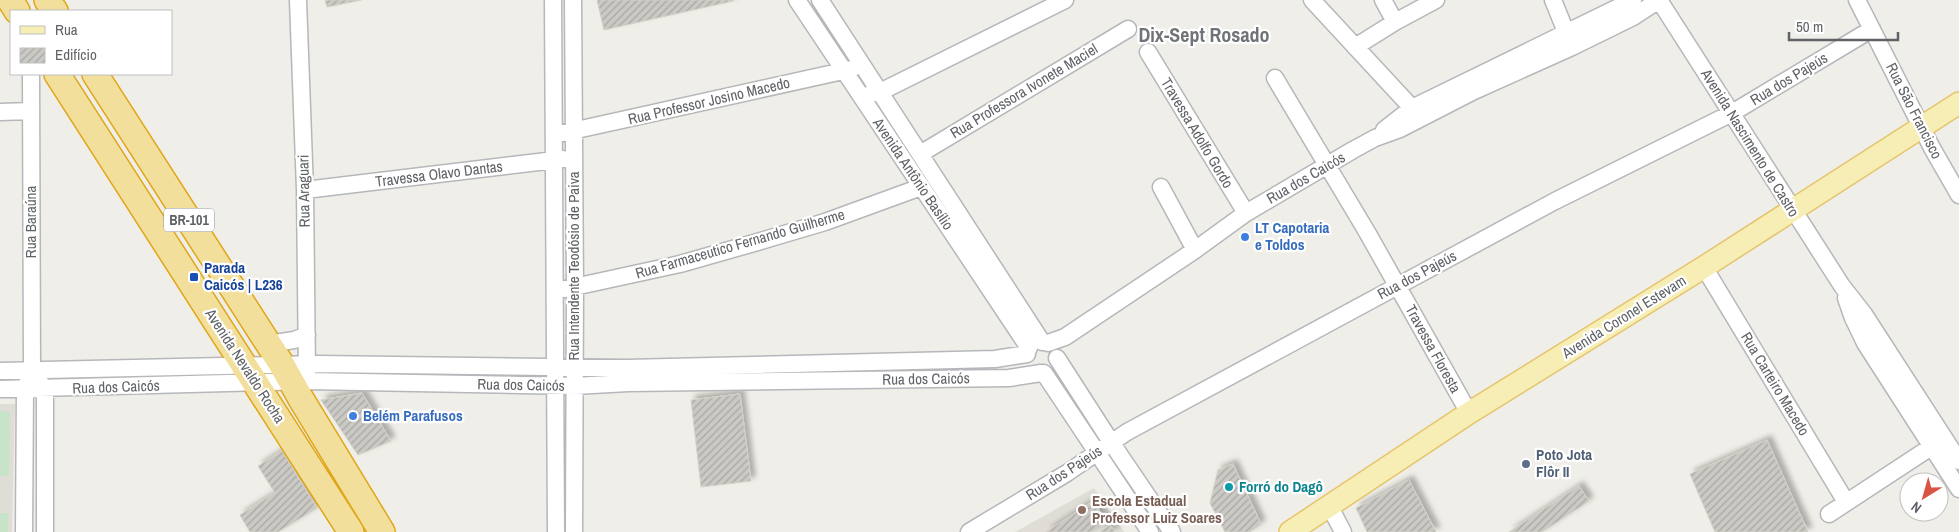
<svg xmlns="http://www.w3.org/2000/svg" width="1959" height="532" font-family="'Archivo Narrow',sans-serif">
<defs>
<pattern id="building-hatch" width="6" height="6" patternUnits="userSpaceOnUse" patternTransform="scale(1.25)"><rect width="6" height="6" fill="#cbc9c4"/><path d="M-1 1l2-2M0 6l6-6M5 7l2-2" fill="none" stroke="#a8a7a3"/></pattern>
<filter id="shadow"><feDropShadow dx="4.5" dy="-4.5" stdDeviation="2.5" flood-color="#0004"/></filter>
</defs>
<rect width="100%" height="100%" fill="#f0eee8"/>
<path fill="#dfddd6" d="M0,404h15l-3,128h-12z
M1094,488l30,44h-109z"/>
<path fill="#c7e4c8" d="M0,411l10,1 -1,64h-9z
M0,513h8v19h-8z"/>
<path fill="url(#building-hatch)" stroke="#d4d0c7" filter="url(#shadow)" d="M325,0h36l-34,7z
M597,0h136v1l-129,29z
M362,393l29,48 -33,14 -37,-55z
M740,394l11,87 -50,6 -10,-87z
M1767,440l41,92h-93l-25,-58z
M282,451l35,57 -39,24h-28l-10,-17 35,-22 -17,-27z
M1233,464l28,60 -11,8h-25l-15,-29 8,-33z
M1409,480l27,52h-69l-11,-24z
M1579,486l10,15 -47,31h-33z
M1093,501l14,21 -15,10h-46z
M1110,525l5,7h-15z"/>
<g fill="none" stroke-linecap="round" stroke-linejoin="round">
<defs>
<path id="minor" d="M298,0l7,190 2,184
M553,0l3,532
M573,0l2,288 -1,244
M797,0l232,348
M820,0l222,342
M1312,0l100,108
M1383,0l12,22
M1553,0l17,42
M1659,0l183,286 22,28 95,147
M1857,0l75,148 27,47
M1355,47l40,-25 41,-22
M1148,52l98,161
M1275,78l92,154 102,181
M870,94l10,-2 185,-92
M0,112l31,-1
M1384,130l28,-22 221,-108
M563,133l289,-64
M920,154l208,-125
M1161,187l34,63
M305,190l258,-31
M1704,267l142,235
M565,289l115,-25 74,-21 71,-21 96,-35
M1846,298l7,20 12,25 94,146
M1048,343l17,-6 130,-87 51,-37 107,-63 22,-12 25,-9 74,-38 98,-44 61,-30 26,-17
M269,344l25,-4 13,-5
M1057,358l54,84 61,90
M0,371l317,-7 310,4 368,-9 32,-5
M1044,373l106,159
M39,381l6,8v143
M0,389l307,-8 268,5 53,-3 381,-5 32,-5
M1329,505l14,27
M1829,514l102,-67
M24,532l1,-143 7,-18 -1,-297
M969,532l98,-59 60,-41 428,-231 177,-88 140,-84"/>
<path id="major" d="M1290,532l179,-119 235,-146 255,-164"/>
<path id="highway" d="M10,0l7,11
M47,0l8,11
M57,74l294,458
M95,74l187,291 19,34 81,133"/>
</defs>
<use href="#minor" stroke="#b5b7bb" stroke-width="19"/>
<use href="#major" stroke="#e4c56d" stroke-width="24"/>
<use href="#highway" stroke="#e0a618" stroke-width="28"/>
<use href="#minor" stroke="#fff" stroke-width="16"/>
<use href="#major" stroke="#f7eeb5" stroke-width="21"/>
<use href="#highway" stroke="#f3df9c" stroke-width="25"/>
</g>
<g fill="#3f7fe0" stroke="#fff" stroke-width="2">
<circle cx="1245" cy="237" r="5"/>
<circle cx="353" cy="416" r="5"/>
</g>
<rect fill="#1a4fb4" stroke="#fff" stroke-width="2" x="189" y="272" width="10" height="10" rx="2.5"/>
<circle fill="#5c6f8a" stroke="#fff" stroke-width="2" cx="1526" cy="464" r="5"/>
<circle fill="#0f9aa8" stroke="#fff" stroke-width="2" cx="1229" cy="487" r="5"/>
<circle fill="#8d6e63" stroke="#fff" stroke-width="2" cx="1082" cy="510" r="5"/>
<g text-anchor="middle" stroke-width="4.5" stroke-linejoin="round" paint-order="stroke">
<rect fill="#fff" stroke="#8f9194" stroke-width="1" x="164" y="208.5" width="50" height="23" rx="4"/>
<g font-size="14" font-weight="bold" fill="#5f6266">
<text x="189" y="225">BR-101</text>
</g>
<g font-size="15" fill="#5f6266" stroke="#fff">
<text transform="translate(1789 79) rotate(-31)" y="5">Rua dos Pajeús</text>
<text transform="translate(1024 91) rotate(-31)" y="5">Rua Professora Ivonete Maciel</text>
<text transform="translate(709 101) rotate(-13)" y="5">Rua Professor Josino Macedo</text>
<text transform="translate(1914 111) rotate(63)" y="5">Rua São Francisco</text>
<text transform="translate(1197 133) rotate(59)" y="5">Travessa Adolfo Gordo</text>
<text transform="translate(1750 143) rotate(58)" y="5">Avenida Nascimento de Castro</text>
<text transform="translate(439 174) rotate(-7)" y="5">Travessa Olavo Dantas</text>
<text transform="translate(913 174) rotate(56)" y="5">Avenida Antônio Basílio</text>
<text transform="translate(1306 178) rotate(-30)" y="5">Rua dos Caicós</text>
<text transform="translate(304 191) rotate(-91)" y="5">Rua Araguari</text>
<text transform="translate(31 222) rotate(-90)" y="5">Rua Baraúna</text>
<text transform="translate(740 244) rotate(-16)" y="5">Rua Farmaceutico Fernando Guilherme</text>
<text transform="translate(574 266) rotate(-90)" y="5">Rua Intendente Teodósio de Paiva</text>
<text transform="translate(1417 275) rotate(-28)" y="5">Rua dos Pajeús</text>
<text transform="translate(1624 317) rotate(-32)" y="5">Avenida Coronel Estevam</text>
<text transform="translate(1433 349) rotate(61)" y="5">Travessa Floresta</text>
<text transform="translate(245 366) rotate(57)" y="5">Avenida Nevaldo Rocha</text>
<text transform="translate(926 379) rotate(-1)" y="5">Rua dos Caicós</text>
<text transform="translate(1775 384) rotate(59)" y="5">Rua Carteiro Macedo</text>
<text transform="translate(521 385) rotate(1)" y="5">Rua dos Caicós</text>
<text transform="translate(116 387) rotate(-2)" y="5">Rua dos Caicós</text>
<text transform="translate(1064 473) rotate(-33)" y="5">Rua dos Pajeús</text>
</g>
<g font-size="15" font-weight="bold" fill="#366cbe" stroke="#fff" text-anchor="start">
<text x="1255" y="233">LT Capotaria<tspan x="1255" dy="17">e Toldos</tspan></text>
<text x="363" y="421">Belém Parafusos</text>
</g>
<g font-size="15" font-weight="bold" fill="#164399" stroke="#fff" text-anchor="start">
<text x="204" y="273">Parada<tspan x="204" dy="17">Caicós | L236</tspan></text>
</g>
<g font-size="15" font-weight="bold" fill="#4e5e75" stroke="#fff" text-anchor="start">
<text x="1536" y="460">Poto Jota<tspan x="1536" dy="17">Flôr II</tspan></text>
</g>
<g font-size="15" font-weight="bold" fill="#0d838f" stroke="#fff" text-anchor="start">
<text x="1239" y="492">Forró do Dagô</text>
</g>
<g font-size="15" font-weight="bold" fill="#785e54" stroke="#fff" text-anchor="start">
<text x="1092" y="506">Escola Estadual<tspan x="1092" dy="17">Professor Luiz Soares</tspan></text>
</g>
<g font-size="20" font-weight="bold" fill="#707478" stroke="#fff">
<text x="1204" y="42">Dix-Sept Rosado</text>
</g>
</g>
<rect x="10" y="10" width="162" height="65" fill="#ffffff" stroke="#bfc0c2"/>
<rect x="20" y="26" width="25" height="8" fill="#f7eeb5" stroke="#bfc0c2"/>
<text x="55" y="35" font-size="15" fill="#5f6266">Rua</text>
<rect x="20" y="48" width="25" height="15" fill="url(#building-hatch)" stroke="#bfc0c2"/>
<text x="55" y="60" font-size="15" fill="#5f6266">Edifício</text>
<g transform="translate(1924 497) rotate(217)"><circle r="24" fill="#ffffff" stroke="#bfc0c2"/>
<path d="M0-4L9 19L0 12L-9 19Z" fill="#d95445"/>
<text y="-8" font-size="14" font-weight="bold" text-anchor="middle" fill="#5f6266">N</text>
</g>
<path d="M1789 32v8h109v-8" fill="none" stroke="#5f6266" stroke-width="2.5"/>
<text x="1796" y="32" font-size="15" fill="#5f6266" stroke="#ffffff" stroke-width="4" paint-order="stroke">50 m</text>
</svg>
